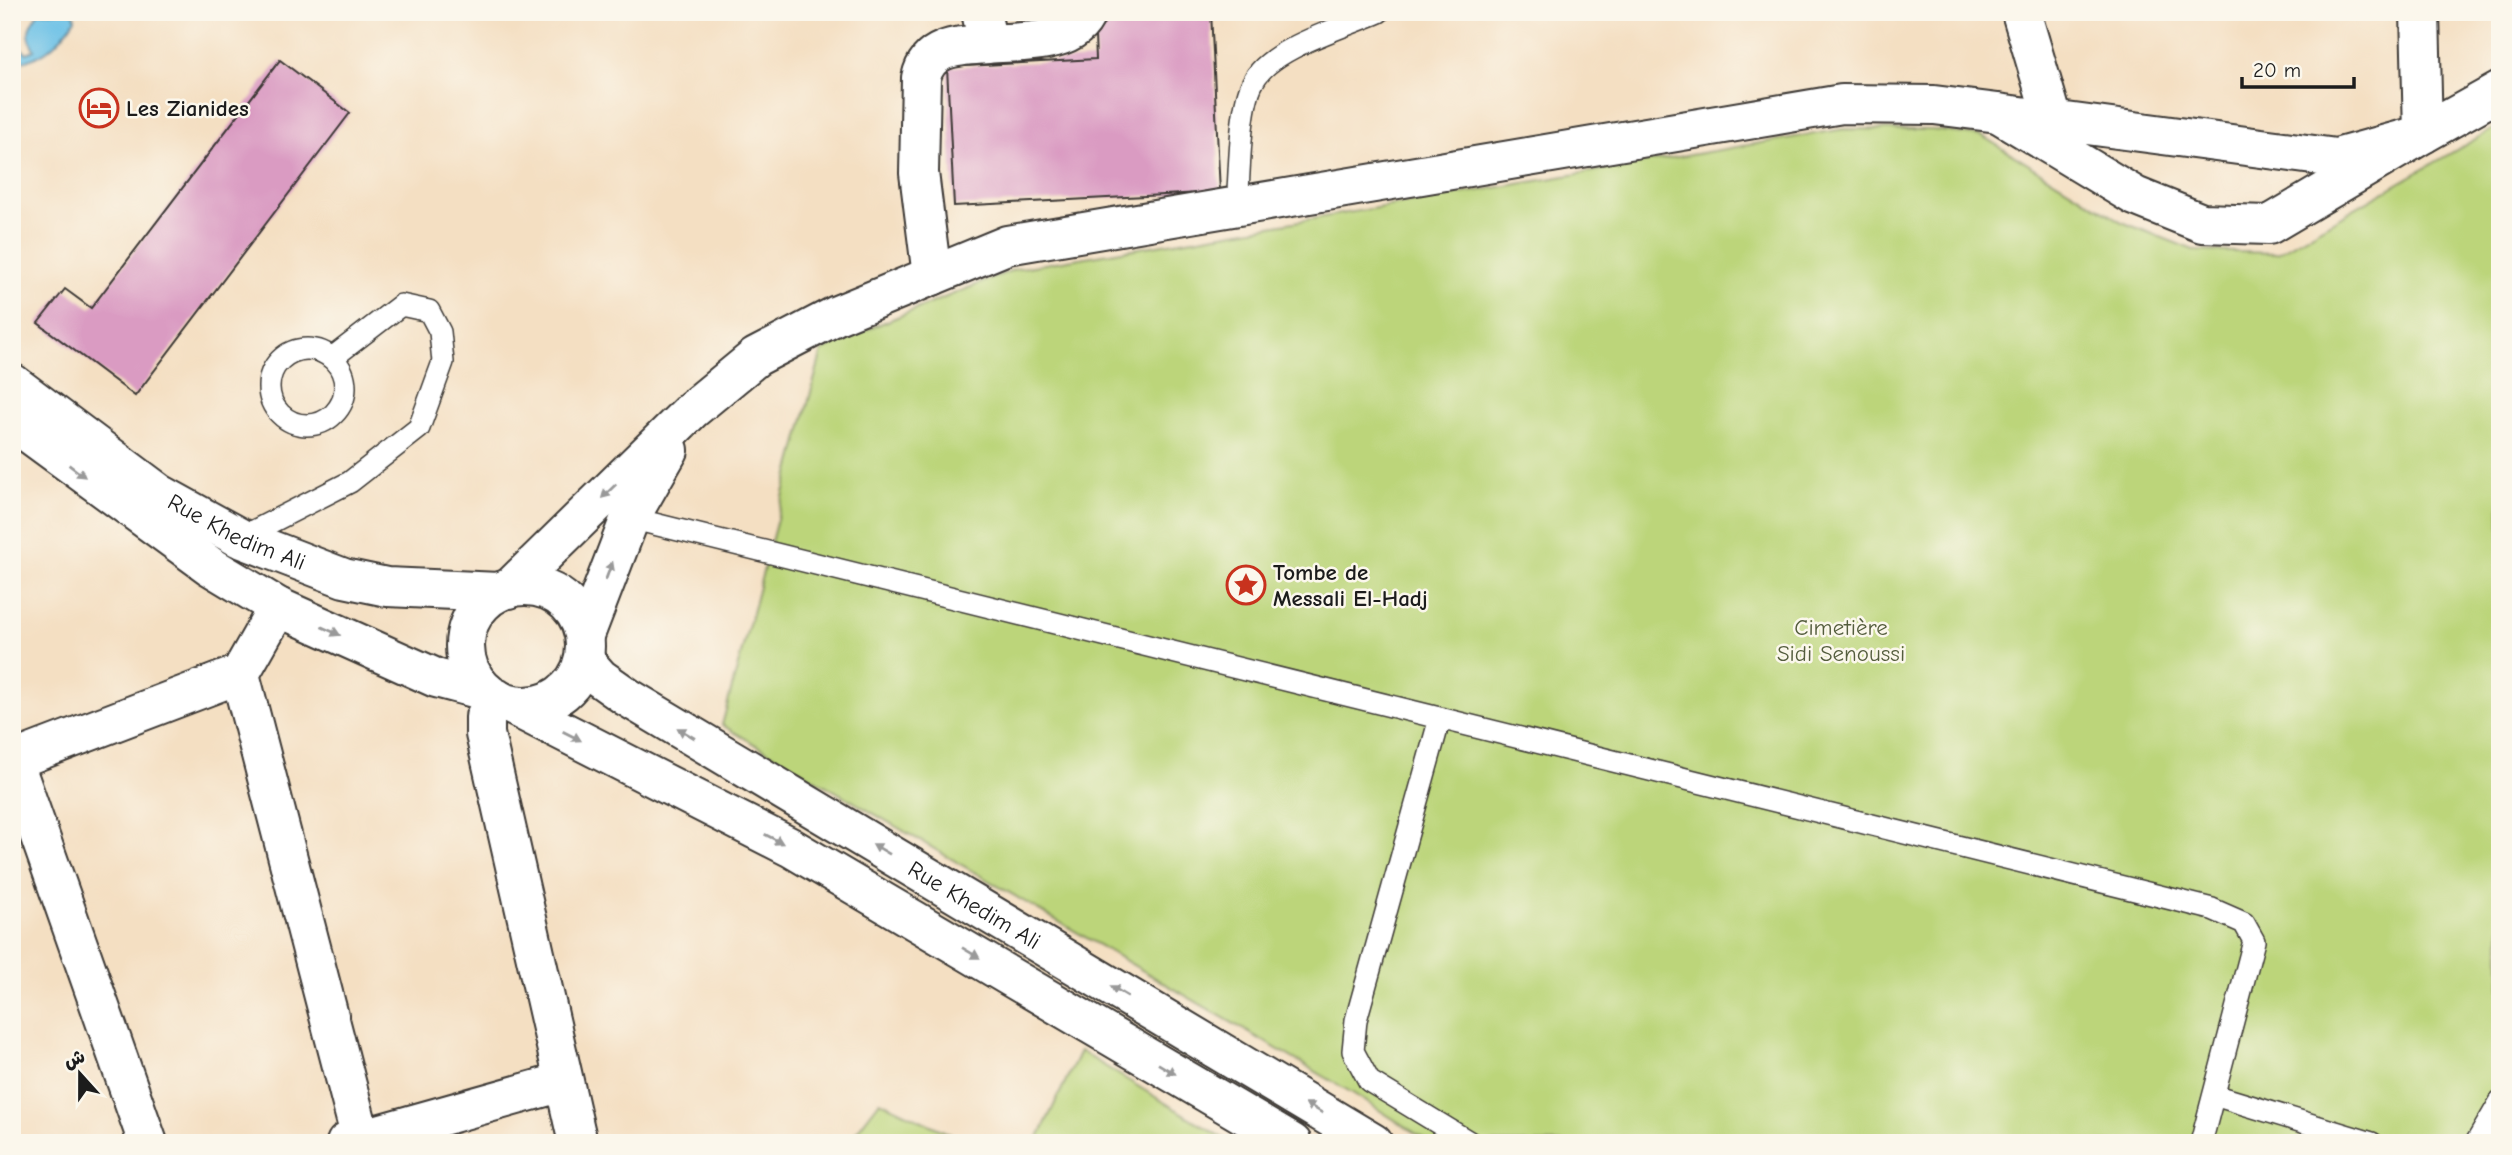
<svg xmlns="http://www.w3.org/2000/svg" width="2512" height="1155" font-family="'Comic Neue','Playpen Sans Arabic',sans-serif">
<rect width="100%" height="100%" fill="#fbf7ec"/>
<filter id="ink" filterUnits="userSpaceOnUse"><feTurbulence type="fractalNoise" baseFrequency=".0143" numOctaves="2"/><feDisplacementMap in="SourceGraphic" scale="14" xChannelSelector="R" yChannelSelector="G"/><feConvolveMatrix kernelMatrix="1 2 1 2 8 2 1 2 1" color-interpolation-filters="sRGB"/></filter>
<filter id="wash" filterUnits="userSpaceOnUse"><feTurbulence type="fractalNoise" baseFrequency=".00686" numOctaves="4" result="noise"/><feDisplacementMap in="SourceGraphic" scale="28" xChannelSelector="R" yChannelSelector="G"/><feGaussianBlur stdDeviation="1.57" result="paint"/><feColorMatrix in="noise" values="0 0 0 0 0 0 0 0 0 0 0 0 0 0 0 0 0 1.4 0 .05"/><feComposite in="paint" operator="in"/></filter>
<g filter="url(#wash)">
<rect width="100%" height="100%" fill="#f4dfc2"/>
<path fill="#bcd57a" stroke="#6c784b" stroke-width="2" d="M2500,125v1018h-1069l-77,-49 -632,-369 100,-374 26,-14 167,-68 829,-140 88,1 50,6 140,86 74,29 81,2z
M1080,1051l151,92h-195z
M880,1101l89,42h-117l-2,-3z"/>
<path fill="#69c0e6" stroke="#426e81" stroke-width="2" d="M12,12h6l-5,9 6,26 8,6 7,-3c-8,-17 -7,-22 5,-38h35l1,7c-14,22 -35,45 -63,42z"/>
<g id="blocks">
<path fill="#da9bc2" d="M1094,12h117l9,180 -266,14 -7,-139 149,-8z
M280,60l70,53 -215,283 -97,-73 27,-34 26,19z"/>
</g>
</g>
<g filter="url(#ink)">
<use href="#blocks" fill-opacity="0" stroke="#3c3935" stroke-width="2"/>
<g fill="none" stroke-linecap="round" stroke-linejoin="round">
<defs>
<path id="lane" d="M1237,205c3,-31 2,-97 16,-123 16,-34 92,-55 126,-70
M269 387a38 38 0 1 1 76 0a38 38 0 1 1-76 0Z
M630,518l1582,391 32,14 10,18 -53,202
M240,538l110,-56 69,-54 24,-66 -3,-30 -11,-21 -28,-6 -69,53
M1440,718l-84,302 -3,31 16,30 102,62
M2214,1095l158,48
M2476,1143l24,-41"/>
<path id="street" d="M2021,12l32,108
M2420,12l3,122 77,-43
M988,44c31,-3 86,2 99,-32
M932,276l-13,-103 2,-95c7,-33 39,-32 67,-34l-7,-32
M240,674l122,469
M496,698l-11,19v17l93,409
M13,760l135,383
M12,761l228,-87 38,-67
M346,1143l217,-61"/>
<g id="secondary">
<path d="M1998,113l338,45 87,-24 -154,91 -67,-2 -67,-27z"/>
<path id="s1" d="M12,383l148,111 80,44 104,40 43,9 112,5"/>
<path d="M12,421l198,145 68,41 158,71 49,13"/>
<circle cx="525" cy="646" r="60"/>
<path d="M509,589l184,-180 63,-52 81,-42 170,-70 835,-141 92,1 64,8"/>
<path d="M585,635l45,-117 39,-68"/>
<path id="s2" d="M584,660l16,18 27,19 746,446"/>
<path d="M511,705l279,142 502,296"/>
</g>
</defs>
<use href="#lane" stroke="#3c3935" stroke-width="24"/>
<use href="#street" stroke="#3c3935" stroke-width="42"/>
<use href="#secondary" stroke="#3c3935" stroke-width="42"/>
<use href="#lane" stroke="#fff" stroke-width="21"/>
<use href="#street" stroke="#fff" stroke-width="38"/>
<use href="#secondary" stroke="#fff" stroke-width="38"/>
</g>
<defs><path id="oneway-solid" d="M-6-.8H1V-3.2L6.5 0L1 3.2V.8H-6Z" transform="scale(1.75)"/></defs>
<g fill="#999">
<use href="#oneway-solid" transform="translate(77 471) rotate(37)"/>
<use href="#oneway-solid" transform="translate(609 491) rotate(136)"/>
<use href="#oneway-solid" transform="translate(609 571) rotate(-69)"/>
<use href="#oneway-solid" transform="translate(331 631) rotate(24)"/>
<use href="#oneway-solid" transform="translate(686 733) rotate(-149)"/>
<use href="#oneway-solid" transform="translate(572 736) rotate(27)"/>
<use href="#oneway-solid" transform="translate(774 839) rotate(27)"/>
<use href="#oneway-solid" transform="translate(881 849) rotate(-149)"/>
<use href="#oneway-solid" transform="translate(971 953) rotate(31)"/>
<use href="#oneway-solid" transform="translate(1119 991) rotate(-149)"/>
<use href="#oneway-solid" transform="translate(1167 1069) rotate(31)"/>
<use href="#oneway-solid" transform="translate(1314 1108) rotate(-149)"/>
</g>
</g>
<defs>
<symbol id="hotel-ring" viewBox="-11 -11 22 22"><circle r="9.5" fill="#fbf7ec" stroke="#c8321e" stroke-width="1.5"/><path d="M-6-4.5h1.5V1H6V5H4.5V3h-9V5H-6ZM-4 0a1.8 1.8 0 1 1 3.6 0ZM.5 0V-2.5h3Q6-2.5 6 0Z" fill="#c8321e"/></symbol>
<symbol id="sight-ring" viewBox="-11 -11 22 22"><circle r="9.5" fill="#fbf7ec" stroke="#c8321e" stroke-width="1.5"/><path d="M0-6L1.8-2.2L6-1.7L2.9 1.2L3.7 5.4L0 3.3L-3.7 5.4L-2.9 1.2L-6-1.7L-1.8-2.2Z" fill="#c8321e"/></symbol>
</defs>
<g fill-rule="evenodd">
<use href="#hotel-ring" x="77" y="86" width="44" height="44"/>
<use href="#sight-ring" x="1224" y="563" width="44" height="44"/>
</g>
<g text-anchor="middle" stroke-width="5" stroke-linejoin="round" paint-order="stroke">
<g font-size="23" font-weight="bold" fill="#1c1c1c" stroke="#fbf7ec" text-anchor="start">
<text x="126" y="116">Les Zianides</text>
<text x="1273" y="580">Tombe de<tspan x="1273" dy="26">Messali El-Hadj</tspan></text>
</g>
<g font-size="23" fill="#1c1c1c" stroke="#fbf7ec">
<text dy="8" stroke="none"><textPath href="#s1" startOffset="271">Rue Khedim Ali</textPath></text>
<text dy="8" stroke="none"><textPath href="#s2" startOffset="462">Rue Khedim Ali</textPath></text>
</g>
<g font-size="23" fill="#545d3d" stroke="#fbf7ec">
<text x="1841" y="635">Cimetière<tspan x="1841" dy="26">Sidi Senoussi</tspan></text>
</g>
</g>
<rect width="2512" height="1155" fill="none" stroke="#fbf7ec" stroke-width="42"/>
<g transform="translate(80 1074) rotate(339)" stroke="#fbf7ec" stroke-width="5" paint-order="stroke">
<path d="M0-5L12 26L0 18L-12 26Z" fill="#1c1c1c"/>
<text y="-10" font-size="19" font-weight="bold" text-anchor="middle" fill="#1c1c1c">ش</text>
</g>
<path d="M2242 77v10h112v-10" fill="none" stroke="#1c1c1c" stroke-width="3.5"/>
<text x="2253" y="77" font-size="21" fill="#1c1c1c" stroke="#fbf7ec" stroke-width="5" paint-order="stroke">20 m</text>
</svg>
